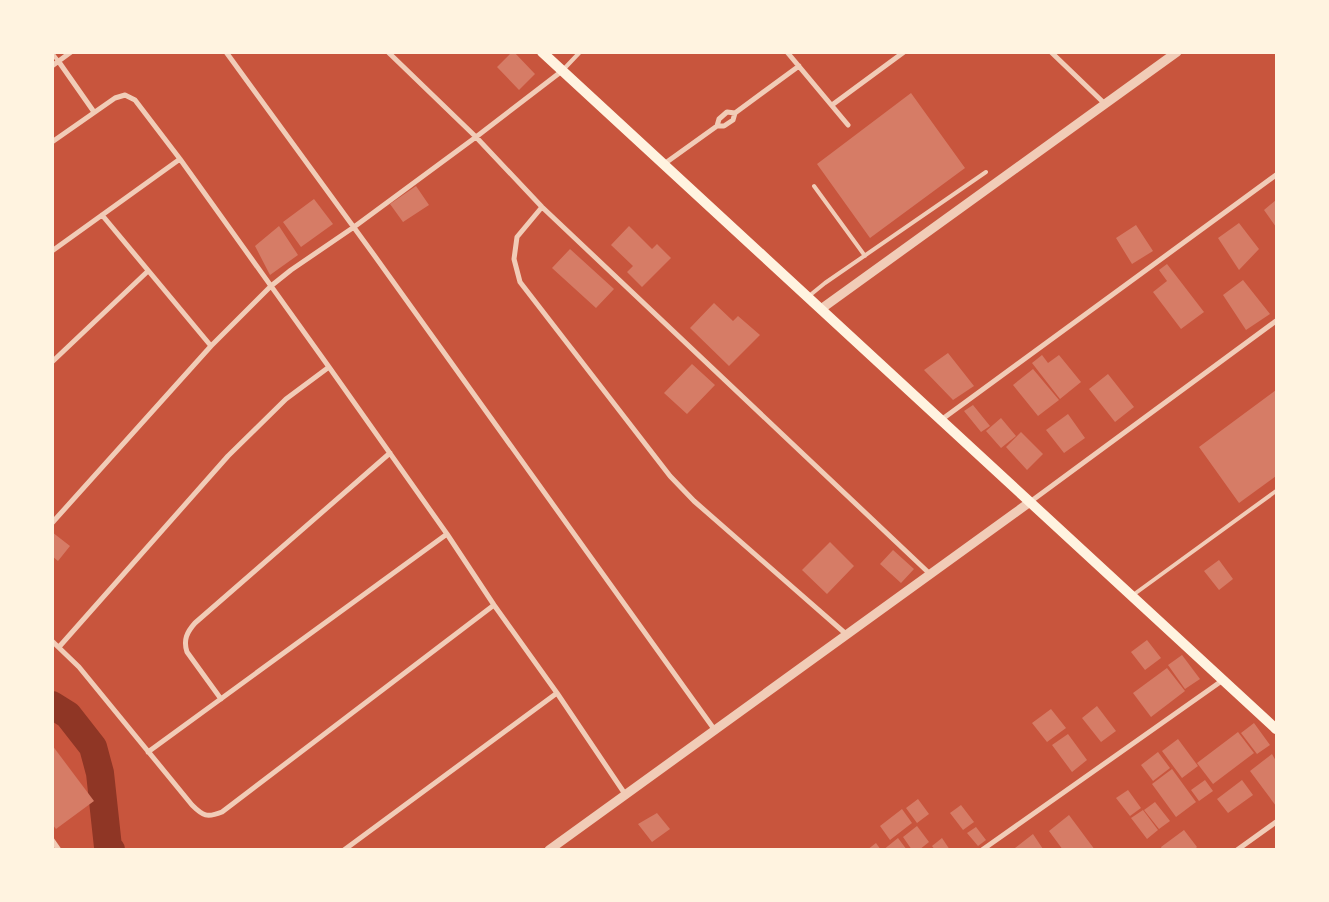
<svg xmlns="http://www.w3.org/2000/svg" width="1329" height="902" font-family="'Sofia Sans Condensed',sans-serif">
<rect width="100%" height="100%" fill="#c8553d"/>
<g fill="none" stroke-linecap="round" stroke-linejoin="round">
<path stroke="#8f3625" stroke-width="28" d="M52,705l16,10 25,32 7,26 8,74 3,3"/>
</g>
<path fill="#d67c66" d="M512,52h2l21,22 -16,16 -22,-23z
M911,93l54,75 -95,70 -53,-74z
M416,186l13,19 -26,17 -13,-18z
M314,199l19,25 -32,23 -18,-25z
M1276,200v27l-12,-17z
M1239,223l20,26 -20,21 -21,-32z
M1136,225l17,26 -21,13 -16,-26z
M279,226l19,29 -28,20 -15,-29z
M629,226l23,23 5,-5 14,14 -29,29 -15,-15 6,-6 -22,-21z
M570,249l44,40 -18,19 -44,-40z
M1167,264l37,48 -23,17 -28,-37 14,-11 -8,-11z
M1243,280l27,34 -24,16 -23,-35z
M714,303l19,18 5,-5 22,19 -31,31 -39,-38z
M948,353l26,33 -21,14 -29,-30z
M1042,355l6,8 11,-8 22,27 -21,17 -28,-36z
M692,364l23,21 -28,29 -23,-21z
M1033,369l26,31 -21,16 -25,-31z
M1108,374l26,33 -19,15 -26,-33z
M1276,390v86l-37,27 -40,-56z
M973,405l17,21 -9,6 -17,-21z
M1068,414l17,24 -21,15 -18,-23z
M1001,418l15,18 -15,12 -15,-17z
M1021,432l22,22 -16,16 -21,-23z
M52,532l18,14 -12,15 -6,-5z
M830,542l24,24 -27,28 -25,-24z
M893,550l21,19 -13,14 -21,-19z
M1219,560l14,19 -14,11 -15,-19z
M1147,640l14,18 -16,12 -14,-18z
M1182,655l18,24 -15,10 -17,-24z
M1167,668l18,23 -34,26 -18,-24z
M1097,706l19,25 -15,11 -19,-24z
M1051,709l15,19 -19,14 -15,-19z
M1254,723l16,22 -13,9 -16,-21z
M1238,732l16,21 -41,31 -16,-21z
M1068,734l19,26 -15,12 -20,-27z
M1178,739l20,27 -16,12 -20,-27z
M52,745l42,56 -38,28 -4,-5z
M1158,752l12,16 -17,13 -12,-16z
M1272,754l4,7v45l-26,-35z
M1172,769l24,33 -20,15 -24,-33z
M1205,780l8,11 -14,10 -8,-11z
M1242,780l11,15 -25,18 -11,-14z
M1128,790l13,18 -11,8 -14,-18z
M918,799l11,15 -12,9 -11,-15z
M1155,802l15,19 -11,8 -15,-19z
M961,805l13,17 -11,8 -13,-17z
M902,809l10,14 -22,17 -10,-14z
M1143,810l15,20 -11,9 -16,-21z
M657,813l13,16 -18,13 -14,-18z
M1069,815l26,35h-32l-14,-19z
M917,826l12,16 -10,8h-7l-9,-13z
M976,827l10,13 -8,6 -11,-13z
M1184,830l13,17 -3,3h-32l-1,-3z
M1033,834l10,15 -27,1 -1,-2z
M898,838l9,12h-24z
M942,838l8,12h-15l-3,-4z
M876,843l5,7h-14z"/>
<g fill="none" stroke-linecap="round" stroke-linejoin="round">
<path stroke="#f1ccb7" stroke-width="4" d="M52,53l7,9
M562,71l18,-19
M814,186l51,70
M809,296l16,-13 161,-111
M1133,595l143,-104"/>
<path stroke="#f1ccb7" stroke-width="5" d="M226,52l148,203 340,474
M388,52l88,85 66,70 388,367
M787,52l61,73
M1051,52l54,52
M59,62l35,50
M52,66l19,-14
M832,105l72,-53
M717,126h7l9,-6 2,-7 64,-47
M52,142l63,-44 10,-3 10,5 45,59 149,208 118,167 47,71 63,88 68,101
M664,164l53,-38 2,-7 8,-7 8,1
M542,207l-25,30 -3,22 6,23 150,194 24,25 152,133
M102,215l109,131
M52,251l128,-92
M52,362l96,-91
M941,420l335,-245
M1030,502l246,-181
M52,523l159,-177 60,-60 20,-16 63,-43 122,-90 86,-66
M52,641l27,26 113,138c11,11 15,13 30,7l272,-207
M59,647l169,-191 58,-57 43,-32
M221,699l-34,-47c-4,-12 0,-20 8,-29l195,-170
M148,752l299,-218
M52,840l7,10
M344,850l213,-157
M982,850l241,-170
M1237,850l39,-28"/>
<path stroke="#f1ccb7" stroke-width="9" d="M821,309l356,-257
M549,850l481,-348"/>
<path stroke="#fff3e0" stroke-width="10" d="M542,52l734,677"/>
</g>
<rect width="1329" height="902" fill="none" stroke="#fff3e0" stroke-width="108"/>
</svg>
